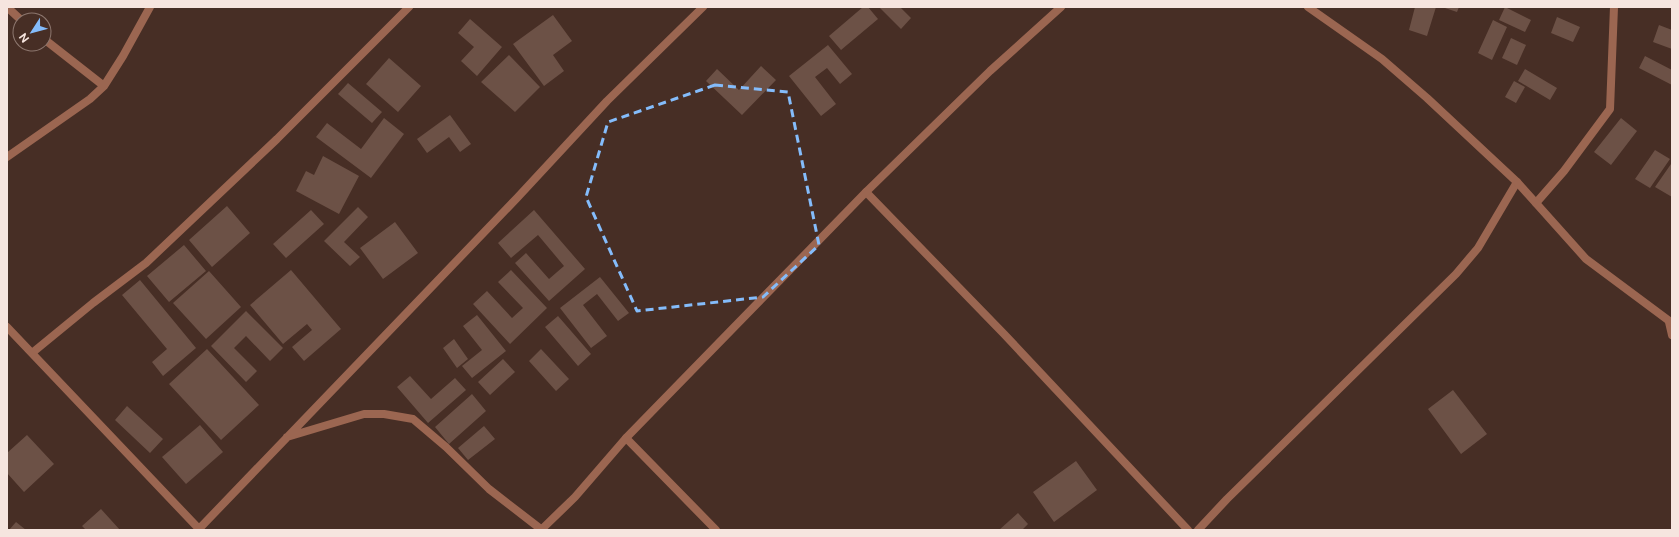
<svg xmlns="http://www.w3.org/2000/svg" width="1679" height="537" font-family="'Public Sans',sans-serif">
<rect width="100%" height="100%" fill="#472e25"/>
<path fill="#6c5146" d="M863,7h5l10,12 -37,31 -12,-14z
M879,7h21l11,11 -10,11z
M1415,7h21l-9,29 -18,-6z
M1442,7h17l-2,5z
M1505,7l26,13 -6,12 -26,-12z
M553,15l19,26 -19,14 11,16 -20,15 -31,-42z
M1557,17l23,10 -7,15 -22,-9z
M470,19l32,28 -25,29 -16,-15 13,-14 -16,-14z
M1493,20l14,7 -15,33 -14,-7z
M1659,25l13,5v19l-19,-7z
M1511,38l15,7 -9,20 -15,-7z
M828,45l24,29 -12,10 -13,-16 -12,9 21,27 -15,12 -32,-40z
M509,55l31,32 -25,25 -34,-30z
M1645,56l27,14v15l-33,-17z
M389,58l32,28 -23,26 -32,-28z
M761,66l15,14 -34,35 -36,-34 11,-12 22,21z
M1525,69l32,19 -7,12 -32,-19z
M1514,81l11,6 -9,16 -11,-6z
M348,83l34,29 -10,11 -34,-29z
M450,115l21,29 -11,8 -11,-15 -22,16 -10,-14z
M384,118l20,16 -33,44 -55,-41 11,-14 34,26z
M1621,118l16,13 -26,34 -17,-13z
M1655,150l15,9 -20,29 -15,-9z
M323,156l36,20 -20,38 -43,-23 10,-20 8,4z
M1671,164l1,1v32l-17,-10z
M227,206l23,27 -38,34 -23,-27z
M358,207l10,10 -24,25 16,15 -10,9 -26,-25z
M311,210l13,14 -38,34 -13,-14z
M534,210l51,59 -36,32 -34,-38 11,-10 23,26 15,-13 -26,-31 -27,23 -13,-15z
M395,222l23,31 -35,26 -23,-31z
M184,245l22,26 -37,31 -22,-26z
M291,270l50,59 -37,32 -12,-14 20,-17 -5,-6 -24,20 -33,-39z
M511,270l36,38 -37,36 -37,-40 14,-13 25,27 11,-10 -25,-26z
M209,271l32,36 -35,32 -33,-36z
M600,277l29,36 -11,8 -21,-27 -14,11 24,31 -16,12 -31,-40z
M140,280l56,68 -33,28 -11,-14 15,-13 -45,-54z
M246,311l37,37 -13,13 -24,-25 -12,12 23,23 -11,11 -35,-36z
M477,315l29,36 -34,27 -10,-12 20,-16 -19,-24z
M558,316l33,38 -13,12 -33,-39z
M454,339l14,20 -11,9 -14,-20z
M207,349l52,56 -38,35 -52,-56z
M541,349l28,30 -13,12 -27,-30z
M503,359l12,13 -25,23 -12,-13z
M410,376l21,23 24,-21 11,12 -38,33 -31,-36z
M1453,390l34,44 -26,20 -33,-45z
M472,394l14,17 -37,33 -14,-17z
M127,406l36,33 -13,14 -35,-33z
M200,425l23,27 -37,32 -24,-27z
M484,426l11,13 -27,21 -10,-12z
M27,435l27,29 -30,28 -17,-19v-20z
M1076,461l21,29 -43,32 -21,-30z
M101,509l19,21h-34l-4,-4z
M1018,513l10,11 -6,6h-23z
M16,522l10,8h-17z"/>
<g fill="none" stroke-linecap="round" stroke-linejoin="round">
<path stroke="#9b6651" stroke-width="8" d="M7,7l14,13
M44,39l60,47
M7,157l83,-58 14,-13 19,-30 27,-49
M866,192l138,142 184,196
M1536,203l28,-32 46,-62 4,-102
M1669,322l3,13
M7,327l193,203
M32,353l61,-50 53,-40 131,-124 132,-132
M287,437l77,-23h20l29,5 33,28 43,42 53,41
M626,438l90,92
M198,530l319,-332 90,-97 96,-94
M1198,530l29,-31 229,-225 22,-26 39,-66"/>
<path stroke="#9b6651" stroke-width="8" d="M1308,7l74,52 45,39 90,84 69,77 86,64
M541,530l34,-33 51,-59 240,-246 124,-121 71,-64"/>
</g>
<path fill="none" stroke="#84bcfb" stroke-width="3" stroke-dasharray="8 5" stroke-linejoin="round" d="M715,85l73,7 31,153 -56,52 -126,14 -51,-114 22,-75z"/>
<rect width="1679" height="537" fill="none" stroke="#f6e5df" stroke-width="16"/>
<g transform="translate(32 32) rotate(234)"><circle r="19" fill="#472e25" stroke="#8d776f"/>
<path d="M0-3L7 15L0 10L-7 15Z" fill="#84bcfb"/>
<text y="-6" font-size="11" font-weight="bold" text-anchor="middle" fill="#f6e5df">N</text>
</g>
</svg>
